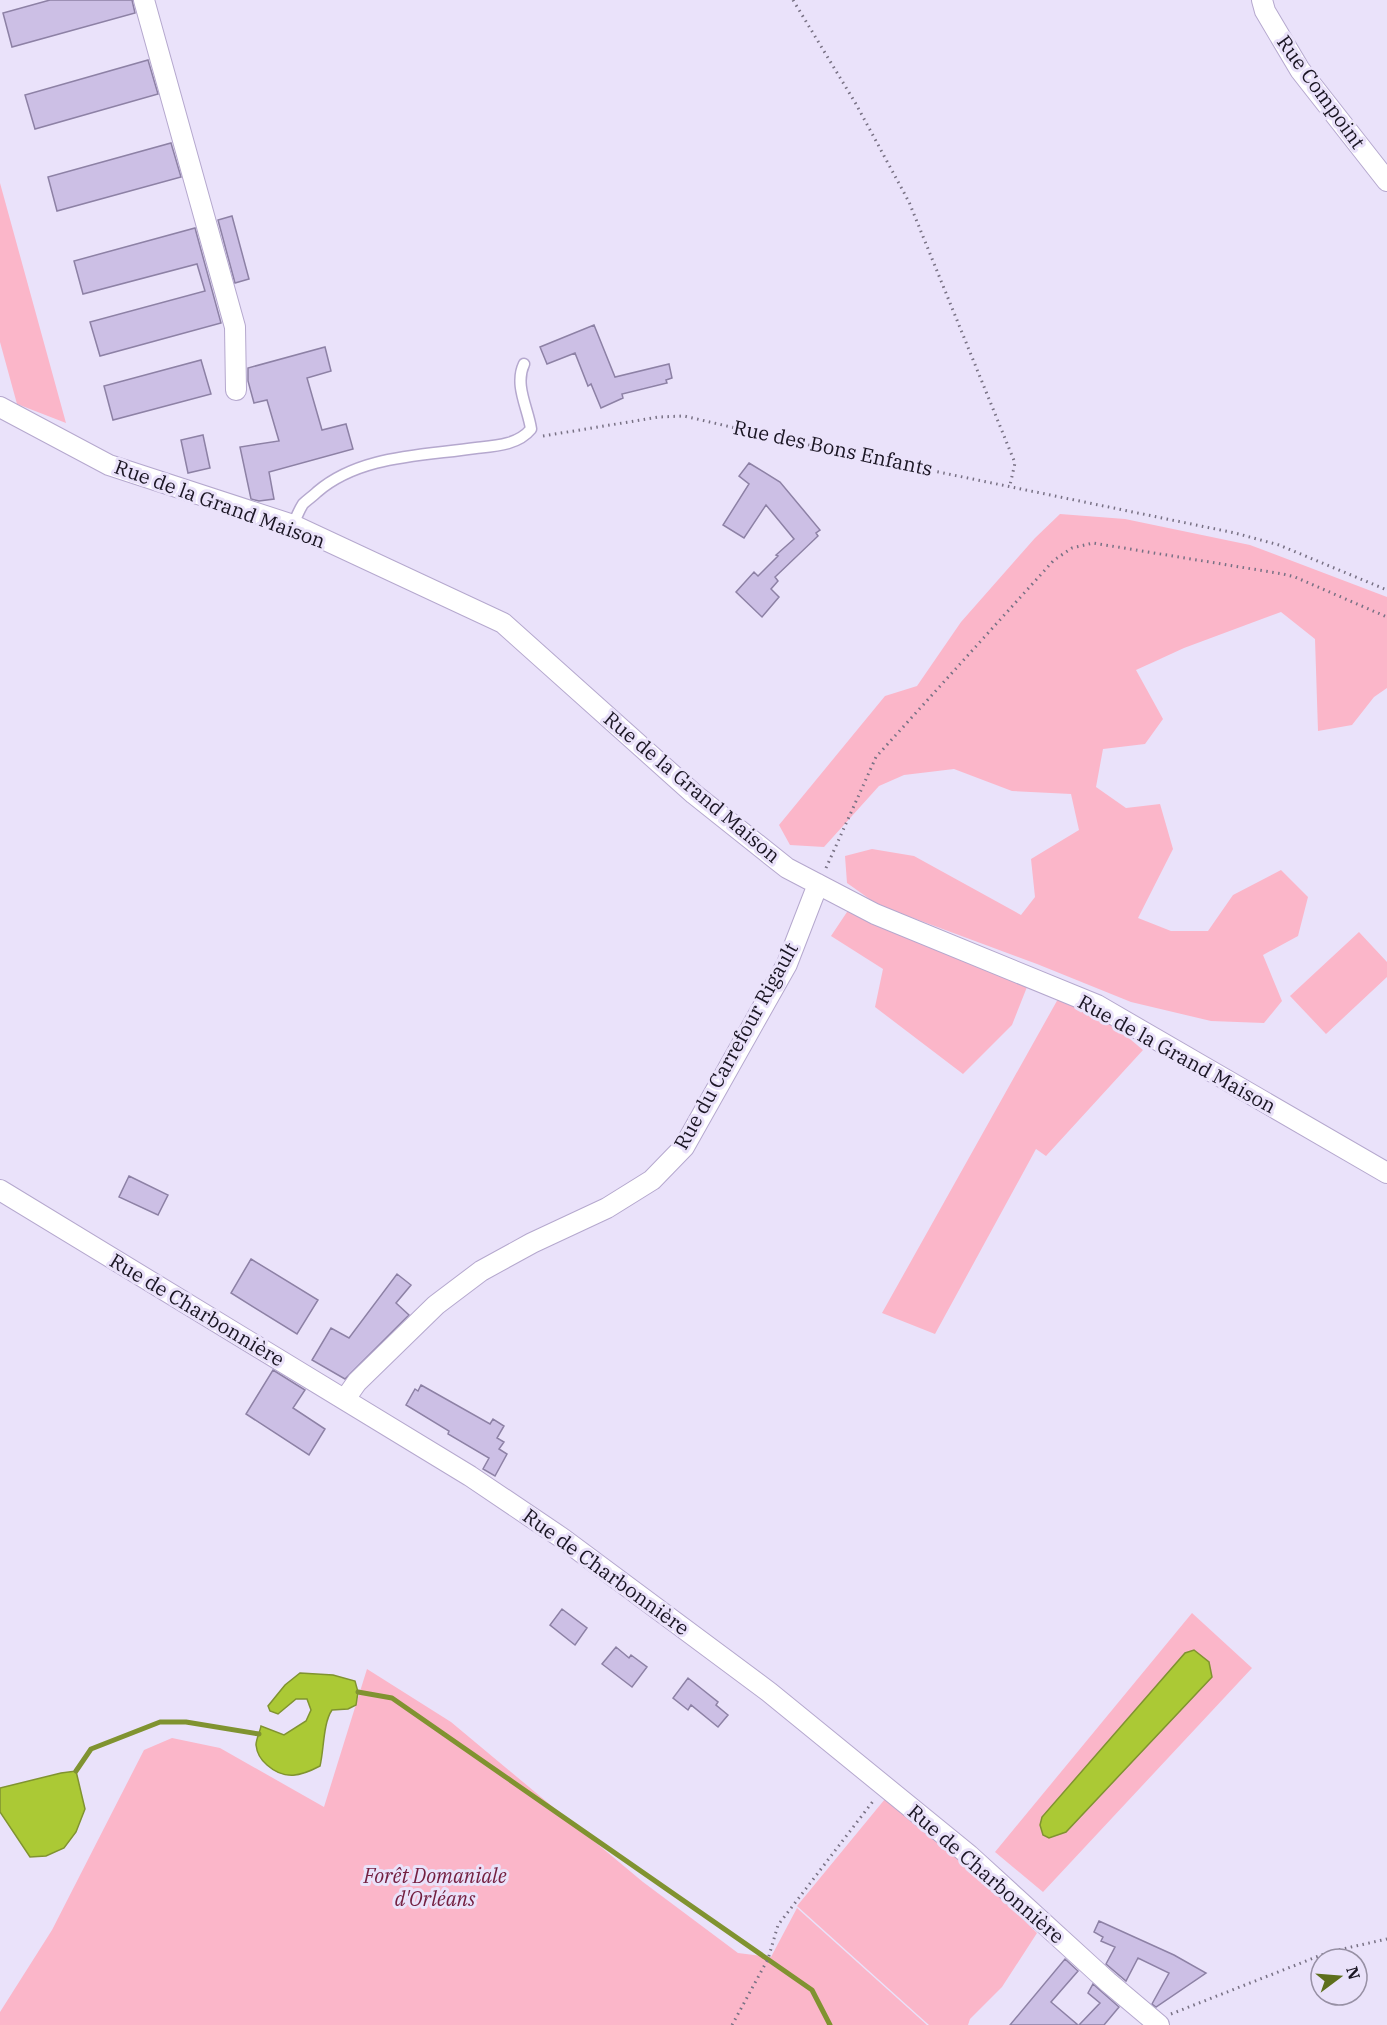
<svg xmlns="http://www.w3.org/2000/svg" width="1387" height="2025" font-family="'IBM Plex Serif',serif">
<rect width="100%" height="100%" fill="#eae2fa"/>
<path fill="#fbb6c9" d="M0,183l66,240 -49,-19 -17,-62z
M1060,514l65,5 125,26 137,52v91l-13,9 -22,28 -34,6 -3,-92 -34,-27 -97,36 -48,22 27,49 -18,25 -42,5 -7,38 30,21 34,-4 13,45 -35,69 33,13h37l25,-36 48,-25 27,27 -10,39 -35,19 19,46 -18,22 -53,-2 -80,-19 -94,-38 -159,-59 -31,-22 -2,-27 27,-7 42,7 107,59 14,-18 -4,-38 48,-29 -8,-36 -59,-3 -58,-22 -50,6 -25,11 -55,61 -34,-2 -11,-20 106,-129 32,-10 44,-64 74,-84z
M849,909l178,78 -15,38 -49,49 -88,-67 8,-38 -52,-33z
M1359,932l28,30v15l-61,57 -36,-38z
M1058,999l47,19 38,32 -97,106 -10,-7 -101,185 -53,-21z
M1192,1613l60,55 -209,224 -48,-40z
M367,1669l84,53 192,160 95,71 33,4 26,-49 130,117h-927v-13l52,-82 92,-180 28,-12 48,10 104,59z
M885,1799l84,68 68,66 -35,54 -32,32 -2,6h-39l-132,-119z"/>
<path fill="#abc935" stroke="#809330" stroke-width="1.5" d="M1194,1650l15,12 3,15 -146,155 -17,6 -6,-3 -3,-10 2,-8 143,-164z
M300,1673l33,2 22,6 3,11 -2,13 -8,4 -16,1c-9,13 -8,40 -12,56 -19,10 -35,15 -53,-1 -6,-5 -10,-11 -11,-20 0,-6 4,-13 5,-19l23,9 22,-14 5,-11 -4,-11h-11l-18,15 -8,-3 -2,-5 17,-21z
M76,1771l9,38 -9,23 -12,16 -18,8 -16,1 -30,-45v-24l61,-15z"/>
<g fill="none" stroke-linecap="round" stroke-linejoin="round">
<path stroke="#809330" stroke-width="5" d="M358,1692l34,6 420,292 18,35
M76,1771l15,-22 69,-27h26l73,12"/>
</g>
<path fill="#ccbfe5" stroke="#8d81a5" stroke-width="1.5" d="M50,0h82l3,13 -123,34 -9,-34z
M148,60l10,34 -123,35 -10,-34z
M171,143l10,34 -124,34 -9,-34z
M232,216l17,63 -14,4 -17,-63z
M195,228l26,95 -121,33 -10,-34 115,-31 -8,-27 -114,30 -9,-33z
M594,325l21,52 54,-13 3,14 -6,2 1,3 -45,11 1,4 -22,10 -10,-24 -3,2 -13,-33 -28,11 -7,-17z
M325,347l6,24 -24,7 15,52 24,-6 7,25 -84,23 5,27 -15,2 -8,-2 -11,-52 39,-6 -12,-41 -13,3 -6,-22v-13z
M201,360l10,34 -98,26 -9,-34z
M203,435l7,33 -22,5 -7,-33z
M749,463l31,19 40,48 -4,3 2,3 -43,41 3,4 -7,8 8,8 -17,20 -26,-25 18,-20 4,4 20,-20 -2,-1 18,-16 -28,-34 -22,33 -21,-13 26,-41 -10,-8z
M129,1176l39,19 -10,20 -39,-18z
M251,1259l67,41 -21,34 -66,-41z
M397,1274l14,11 -15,18 13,12 -64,64 -33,-19 19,-32 18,10z
M273,1370l32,20 -12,18 32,21 -16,26 -63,-41z
M421,1385l69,39 3,-5 11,7 -7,12 7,4 -5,7 8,5 -12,22 -12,-7 6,-11 -41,-24 1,-3 -43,-26 9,-16 3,2z
M562,1609l25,19 -12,17 -25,-20z
M616,1647l13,11 2,-3 16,12 -15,20 -30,-23z
M688,1678l30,24 -2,3 12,10 -10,12 -27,-22 -3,5 -15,-12z
M1099,1921l75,34 32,18 -50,34 -4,-3 17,-31 -31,-15 -12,23 -20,-17 9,-17 -14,-6 2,-4 -9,-5z
M1065,1959l13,12 -27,31 27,23h-68z
M1093,1984l26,23 -15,18h-25l21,-22 -12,-10z"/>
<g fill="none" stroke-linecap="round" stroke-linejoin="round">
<defs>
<path id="lane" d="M293,525c3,-7 6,-15 10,-21 4,-4 10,-8 14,-12 43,-37 105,-36 159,-44 19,-2 42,-3 55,-19 -3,-21 -17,-44 -7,-65"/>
<path id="street" d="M144,0l91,327 1,63
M1262,0l3,11 35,59 87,111
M0,407l109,58 184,60 210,98 191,171 93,74 88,46 222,91 290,168
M0,1190l470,286 92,62 207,154 200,163 139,127 51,43
M345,1399l12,-17 79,-77 45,-34 51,-28 75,-35 45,-28 32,-33 103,-183 31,-80"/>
</defs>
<use href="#lane" stroke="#b5a8ce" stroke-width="13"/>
<use href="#street" stroke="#b5a8ce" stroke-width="22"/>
<path stroke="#787184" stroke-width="3" stroke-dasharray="1.5 4.5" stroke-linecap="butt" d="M793,0l63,104 53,98 106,261 -5,22
M543,436l116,-19 25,-1 133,31 418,86 44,12 108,45
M826,868l50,-111 178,-197 18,-12 21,-5 190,31 12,3 92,40
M1171,2014l158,-62 58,-13
M732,2025l36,-66 10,-34 96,-125"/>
<use href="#lane" stroke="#fff" stroke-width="10"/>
<use href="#street" stroke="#fff" stroke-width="20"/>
</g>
<g text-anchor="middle" stroke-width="6" stroke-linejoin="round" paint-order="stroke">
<g font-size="20" fill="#1a1523" stroke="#eae2fa">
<text transform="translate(1321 92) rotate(54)" y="7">Rue Compoint</text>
<text transform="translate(833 448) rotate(12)" y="7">Rue des Bons Enfants</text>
<text transform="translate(220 504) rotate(20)" y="7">Rue de la Grand Maison</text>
<text transform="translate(692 787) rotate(40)" y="7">Rue de la Grand Maison</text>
<text transform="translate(736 1046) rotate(-61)" y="7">Rue du Carrefour Rigault</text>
<text transform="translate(1177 1054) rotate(29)" y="7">Rue de la Grand Maison</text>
<text transform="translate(197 1310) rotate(31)" y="7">Rue de Charbonnière</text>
<text transform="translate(606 1572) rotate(36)" y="7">Rue de Charbonnière</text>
<text transform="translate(986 1874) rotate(41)" y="7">Rue de Charbonnière</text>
</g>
<g font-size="20" font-style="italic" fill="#742041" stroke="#eae2fa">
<text x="435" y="1883">Forêt Domaniale<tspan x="435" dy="23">d'Orléans</tspan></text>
</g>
</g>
<g transform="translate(1339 1977) rotate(74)"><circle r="28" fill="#eae2fa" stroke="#9790a4" stroke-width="1.5"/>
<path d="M0-4.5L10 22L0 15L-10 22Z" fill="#5e6f1c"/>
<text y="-9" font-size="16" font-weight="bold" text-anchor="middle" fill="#1a1523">N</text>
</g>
</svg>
